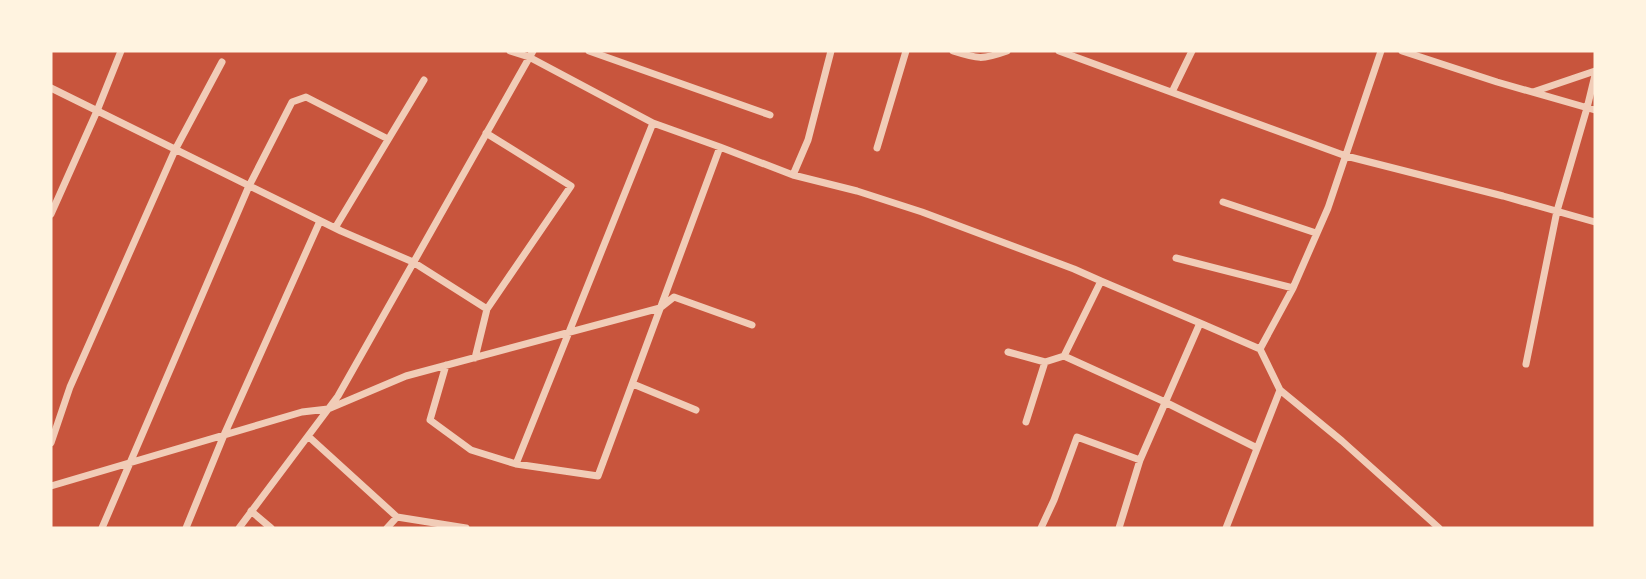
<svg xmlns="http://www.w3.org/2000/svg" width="1646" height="579" font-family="'DejaVu Sans',sans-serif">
<rect width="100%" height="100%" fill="#c8553d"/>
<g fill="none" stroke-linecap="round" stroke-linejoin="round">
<path stroke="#f1ccb7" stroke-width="7" d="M510,51l19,6 124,66
M589,51l181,64
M953,51c25,8 29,9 54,0
M1059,51l287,105 157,40 92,26
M1402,51l95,31 98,28
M51,88l290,143 72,31 74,47
M1172,92l20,-41
M1533,92l62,-21
M720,147l-67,-24 -137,341 82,12 122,-329 73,28 15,-35 23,-89
M877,148l29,-97
M793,175l64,16 65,21 152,57 27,12 -37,75 101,46 92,46
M1223,202l93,31
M51,214l46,-103 24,-60
M335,228l89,-148
M1176,258l117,30
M1101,281l99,42
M1008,352l37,10 19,-6
M475,358l12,-49 84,-123 -85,-53
M1526,364l31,-153 30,-103 8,-33
M446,365l-16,55 41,30 45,14
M633,384l63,26
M1280,390l62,51 97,87
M1026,422l19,-60
M308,436l89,81 69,11
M51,443l19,-56 105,-237 47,-88
M51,486l251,-74 26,-3 78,-33 254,-68 14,-11 78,28
M251,511l20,17
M102,528l147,-342 43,-84 14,-5 82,42
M186,528l38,-93 96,-214
M239,528l99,-132 195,-345
M387,528l10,-11
M1041,528l13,-28 23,-63 63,23
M1119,528l21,-68 60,-137 60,26
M1226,528l54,-138 -20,-41 33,-61 35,-80 53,-157"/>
</g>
<rect width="1646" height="579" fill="none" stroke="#fff3e0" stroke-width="105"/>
</svg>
